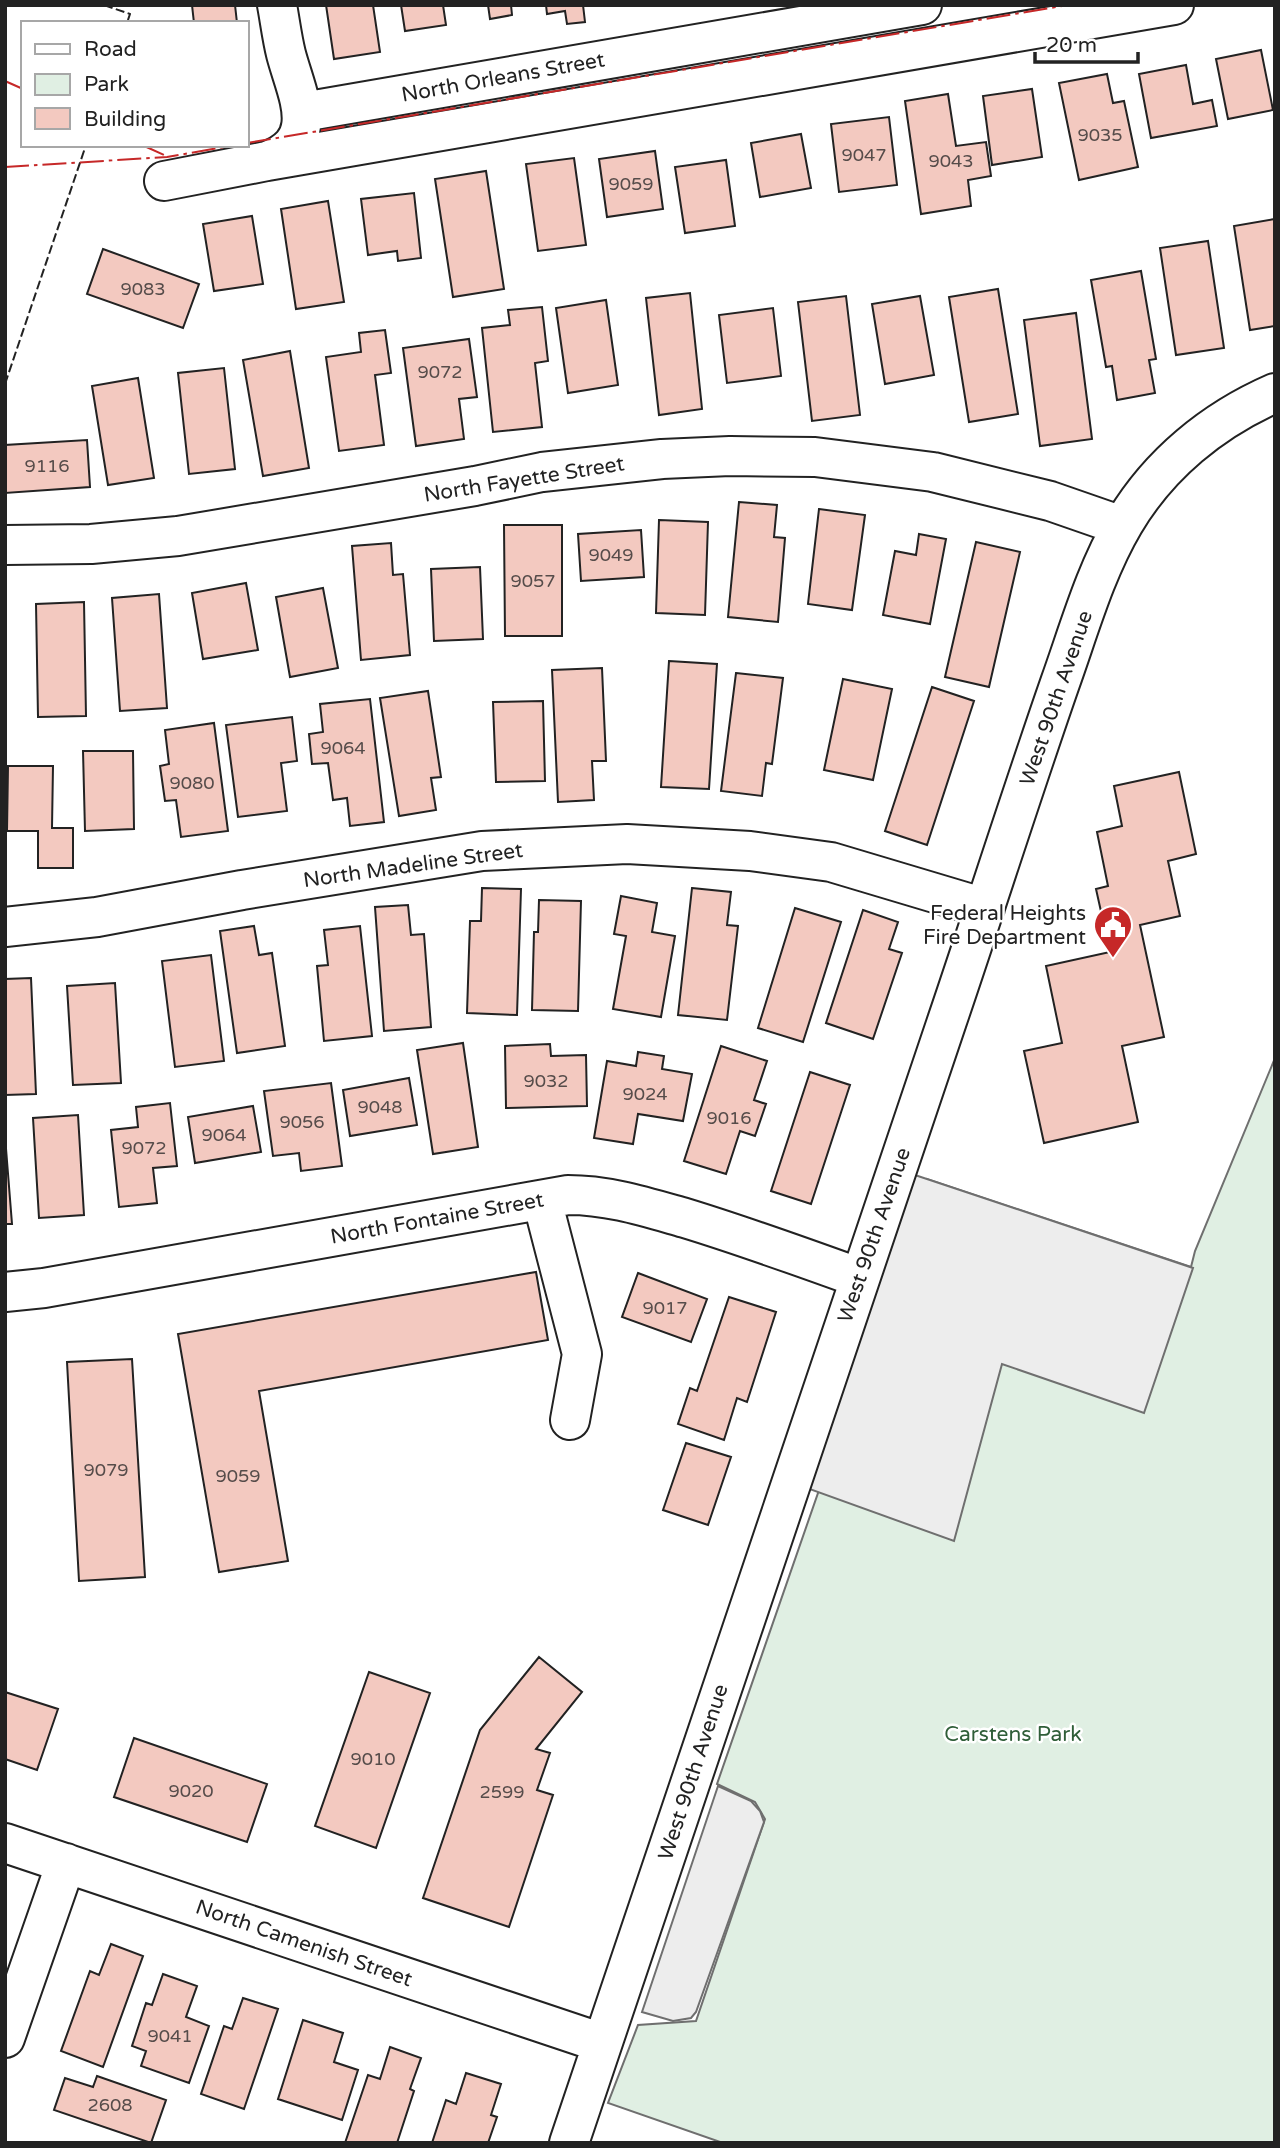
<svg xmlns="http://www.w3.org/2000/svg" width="1280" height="2148" font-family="'Varela Round',sans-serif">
<rect width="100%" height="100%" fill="#fff"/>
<path fill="#e0efe3" stroke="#6f6f6f" stroke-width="2" d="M1275,1058v1085h-552l-115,-40 30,-78 58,-4 69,-202 -10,-17 -38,-18 210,-605 264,88 4,-16z"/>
<path fill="#ededed" stroke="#6f6f6f" stroke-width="2" d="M897,1169l296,99 -49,145 -142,-49 -48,177 -164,-59z
M718,1786l33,15 9,10 4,11 -68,190 -5,6 -18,3 -31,-9z"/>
<path fill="#f3c9c0" stroke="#222" stroke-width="2" d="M192,5h43l2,18h-43z
M326,5h47l7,47 -46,7z
M401,5h42l3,20 -41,6z
M488,5h23l1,10 -22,4z
M546,5h37l2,17 -18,2 -2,-13 -18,3z
M1261,50l12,60 -45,9 -12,-60z
M1186,65l7,39 19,-4 5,26 -66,12 -12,-64z
M1107,74l6,29 11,-2 14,66 -59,13 -20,-97z
M1032,89l10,68 -50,8 -9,-69z
M948,94l8,52 30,-4 5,34 -23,4 3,26 -50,8 -16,-113z
M889,117l8,68 -58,7 -8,-68z
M801,134l10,54 -51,9 -9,-54z
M655,151l8,58 -56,8 -8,-58z
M574,158l12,87 -48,6 -12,-87z
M726,160l9,66 -50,7 -10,-66z
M486,171l18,118 -51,8 -18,-118z
M414,193l7,65 -23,3 -1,-10 -29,4 -7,-56z
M328,201l16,101 -48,7 -15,-100z
M252,216l11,68 -49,7 -11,-67z
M1275,219v107l-25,4 -16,-104z
M1208,241l16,107 -48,7 -16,-107z
M103,249l96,35 -16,44 -96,-34z
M1141,271l15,88 -7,1 6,33 -38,7 -5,-34 -6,1 -15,-87z
M998,289l20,125 -49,8 -20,-125z
M690,293l12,116 -43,6 -13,-117z
M846,296l14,119 -48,6 -14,-119z
M920,296l14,79 -49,9 -13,-80z
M606,300l12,85 -50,8 -12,-85z
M542,307l6,54 -13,2 7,64 -49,5 -11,-104 28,-3 -2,-15z
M773,308l8,68 -54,7 -8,-68z
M1076,313l16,126 -52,7 -16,-126z
M385,330l6,43 -16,2 9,70 -45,6 -13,-94 35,-5 -2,-19z
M469,339l8,58 -18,2 5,40 -48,7 -13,-98z
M290,351l19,117 -46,8 -20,-116z
M224,368l11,101 -46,5 -11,-101z
M138,378l16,100 -46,7 -16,-99z
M87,440l3,47 -85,6v-48z
M739,502l38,3 -3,32 11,1 -7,84 -50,-5z
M819,509l46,6 -13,95 -44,-6z
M659,520l49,2 -3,93 -49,-2z
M504,525h58v111h-57z
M641,530l3,47 -63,4 -3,-47z
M919,534l27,5 -16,85 -47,-9 12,-64 21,4z
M976,542l44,10 -31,135 -44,-10z
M391,543l2,32 10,-1 7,81 -49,5 -9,-114z
M480,567l3,72 -49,2 -3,-72z
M246,583l12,67 -55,9 -11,-66z
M323,588l15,80 -48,9 -14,-80z
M159,594l8,114 -47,3 -8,-113z
M84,602l2,114 -48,1 -2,-113z
M669,661l48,3 -8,125 -48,-2z
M602,668l4,93h-14l2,39 -36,2 -6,-132z
M736,673l47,5 -11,86 -6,-1 -4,33 -41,-5z
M843,679l49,10 -19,91 -49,-10z
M932,687l42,14 -47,144 -42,-14z
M428,691l13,86 -10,1 5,32 -37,6 -19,-118z
M370,699l14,123 -34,4 -3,-28 -14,2 -5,-37 -16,1 -3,-30 14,-2 -3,-28z
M543,701l2,80 -49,1 -3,-80z
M292,717l5,44 -16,2 6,48 -49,6 -12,-92z
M214,723l14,108 -47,6 -5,-37 -11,1 -5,-35 9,-2 -4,-34z
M83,751h50l1,78 -49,2z
M8,766h45l-1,62h21v40h-35v-37h-31z
M1179,772l17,82 -28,7 12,55 -40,9 24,112 -42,9 16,76 -94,21 -20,-92 38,-8 -16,-77 64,-14 -14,-63 12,-3 -11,-54 25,-6 -8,-40z
M482,888l39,1 -4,126 -50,-2 3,-92h11z
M692,888l39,4 -4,33 11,1 -11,94 -49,-5z
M621,896l36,7 -5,29 23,4 -14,81 -48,-8 13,-73 -12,-2z
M539,900l42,1 -3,110 -46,-1 2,-78h4z
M408,905l3,30 13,-1 7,93 -47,4 -9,-124z
M795,908l46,14 -38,120 -45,-14z
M863,910l35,12 -9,27 13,4 -29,86 -47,-16z
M254,926l5,29 13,-2 13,93 -48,7 -17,-122z
M360,926l12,110 -48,5 -7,-75 11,-1 -4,-35z
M211,955l13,106 -49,6 -13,-106z
M31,978l5,116 -31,1v-116z
M115,983l6,100 -48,2 -6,-99z
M463,1043l15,104 -45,7 -16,-104z
M550,1044l1,12 35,-1 1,51 -81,2 -1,-62z
M721,1046l46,15 -13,39 12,4 -11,32 -15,-5 -14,43 -42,-13z
M638,1052l26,4 -2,13 30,5 -9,47 -45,-7 -5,30 -39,-6 13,-77 29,5z
M810,1072l40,13 -39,119 -40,-13z
M409,1078l8,47 -67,11 -7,-46z
M331,1083l11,83 -41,5 -2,-18 -26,3 -9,-65z
M170,1103l7,63 -24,2 4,35 -38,4 -8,-77 27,-3 -2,-20z
M253,1106l8,46 -66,11 -7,-46z
M78,1115l6,100 -45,3 -6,-100z
M5,1136l7,88h-7z
M536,1272l12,68 -289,51 29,170 -69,11 -41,-238z
M638,1273l69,26 -16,43 -69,-25z
M729,1297l47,15 -29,90 -10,-4 -13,42 -46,-16 12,-36 7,3z
M132,1359l13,218 -66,4 -12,-219z
M686,1443l45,14 -23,68 -45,-15z
M539,1657l43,35 -46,57 14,4 -13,37 16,5 -44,132 -86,-29 57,-168z
M369,1672l61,21 -54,155 -61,-22z
M5,1692l53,17 -21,61 -32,-11z
M134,1738l133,46 -20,58 -133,-45z
M111,1944l32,12 -40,111 -42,-16 29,-80 9,4z
M163,1974l34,12 -11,31 23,9 -20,57 -48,-17 5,-15 -14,-5 14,-43 6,2z
M243,1998l35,11 -34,100 -43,-15 23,-68 8,3z
M303,2020l40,13 -9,29 24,8 -16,50 -64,-21z
M390,2047l31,11 -11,31 4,2 -17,52h-52l23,-68 12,4z
M466,2073l35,11 -10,31 6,2 -9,26h-56l14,-43 10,4z
M97,2076l69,24 -15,43 -97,-33 11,-32 28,9z"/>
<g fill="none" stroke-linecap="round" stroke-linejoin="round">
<defs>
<path id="minor" d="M303,112l619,-107
M267,161l907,-156
M164,181l103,-20c56,-21 30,-65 19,-107 -4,-16 -6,-33 -9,-49
M5,545l86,-1 87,-8 297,-50 67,-14 120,-13 68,-3 85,1 118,15 117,29 72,25
M5,927l92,-10 145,-27 240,-39 145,-7 123,7 81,11 154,46
M542,1200l40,154 -12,66
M5,1292l39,-4 524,-93c41,0 78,12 117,23 59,18 117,39 175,60
M5,1843l597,200
M5,2038l61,-175
M569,2143c125,-375 251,-749 378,-1122 38,-112 74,-226 113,-338 19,-53 35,-111 64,-160 35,-59 89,-103 151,-130"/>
</defs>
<use href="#minor" stroke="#222" stroke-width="42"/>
<use href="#minor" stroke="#fff" stroke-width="38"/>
<path stroke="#222" stroke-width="2" stroke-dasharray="9 3.5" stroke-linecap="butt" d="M104,5l26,9 -3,9
M5,384l81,-239"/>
<path stroke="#c62828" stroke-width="2" stroke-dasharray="24 5 3.5 5" stroke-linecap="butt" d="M5,81l18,8
M247,143l821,-138
M142,145l22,10
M5,167l162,-10 69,-12"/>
</g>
<defs>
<symbol id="civic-pin" viewBox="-11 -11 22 30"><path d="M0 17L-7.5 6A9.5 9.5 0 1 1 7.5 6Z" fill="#c62828" stroke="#fff"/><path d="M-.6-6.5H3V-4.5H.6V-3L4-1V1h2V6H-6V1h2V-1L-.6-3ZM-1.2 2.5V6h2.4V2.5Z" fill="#fff"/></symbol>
</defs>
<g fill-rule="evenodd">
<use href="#civic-pin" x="1091" y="903" width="44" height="60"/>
</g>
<g text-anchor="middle" stroke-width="5" stroke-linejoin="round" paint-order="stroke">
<g font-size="18" fill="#564c4a">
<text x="1100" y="141">9035</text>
<text x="864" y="161">9047</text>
<text x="951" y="167">9043</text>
<text x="631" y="190">9059</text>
<text x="143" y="295">9083</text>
<text x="440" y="378">9072</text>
<text x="47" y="472">9116</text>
<text x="611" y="561">9049</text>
<text x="533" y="587">9057</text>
<text x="343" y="754">9064</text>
<text x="192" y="789">9080</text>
<text x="546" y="1087">9032</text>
<text x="645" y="1100">9024</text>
<text x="380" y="1113">9048</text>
<text x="729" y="1124">9016</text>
<text x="302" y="1128">9056</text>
<text x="224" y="1141">9064</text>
<text x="144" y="1154">9072</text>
<text x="665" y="1314">9017</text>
<text x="106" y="1476">9079</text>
<text x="238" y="1482">9059</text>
<text x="373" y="1765">9010</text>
<text x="191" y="1797">9020</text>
<text x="502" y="1798">2599</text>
<text x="170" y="2042">9041</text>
<text x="110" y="2111">2608</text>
</g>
<g font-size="21" fill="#222" stroke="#fff">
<text transform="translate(503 77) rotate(-10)" y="7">North Orleans Street</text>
<text transform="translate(524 479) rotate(-9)" y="7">North Fayette Street</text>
<text transform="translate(1056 698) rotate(-71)" y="7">West 90th Avenue</text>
<text transform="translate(413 865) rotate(-8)" y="7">North Madeline Street</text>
<text transform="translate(437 1218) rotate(-10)" y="7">North Fontaine Street</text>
<text transform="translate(874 1235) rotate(-71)" y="7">West 90th Avenue</text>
<text transform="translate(693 1772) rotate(-72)" y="7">West 90th Avenue</text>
<text transform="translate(304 1943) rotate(19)" y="7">North Camenish Street</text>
</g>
<g font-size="21" fill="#222" stroke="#fff" text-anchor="end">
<text x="1086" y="920">Federal Heights<tspan x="1086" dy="24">Fire Department</tspan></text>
</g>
<g font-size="21" fill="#2f5e38" stroke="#fff">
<text x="1013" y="1741">Carstens Park</text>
</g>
</g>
<rect width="1280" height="2148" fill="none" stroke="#222222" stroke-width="14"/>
<rect x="21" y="21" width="228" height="126" fill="#ffffff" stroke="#a7a7a7" stroke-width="2"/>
<rect x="35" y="44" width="35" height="10" fill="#ffffff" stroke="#a7a7a7" stroke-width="2"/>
<text x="84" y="56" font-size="21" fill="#222222">Road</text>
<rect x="35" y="74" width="35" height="21" fill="#e0efe3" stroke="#a7a7a7" stroke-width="2"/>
<text x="84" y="91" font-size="21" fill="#222222">Park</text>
<rect x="35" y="108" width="35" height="21" fill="#f3c9c0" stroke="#a7a7a7" stroke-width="2"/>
<text x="84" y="126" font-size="21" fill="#222222">Building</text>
<path d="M1035 52v10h103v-10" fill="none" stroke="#222222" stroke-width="3.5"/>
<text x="1046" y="52" font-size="21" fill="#222222" stroke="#ffffff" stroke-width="5" paint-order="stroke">20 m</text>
</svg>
